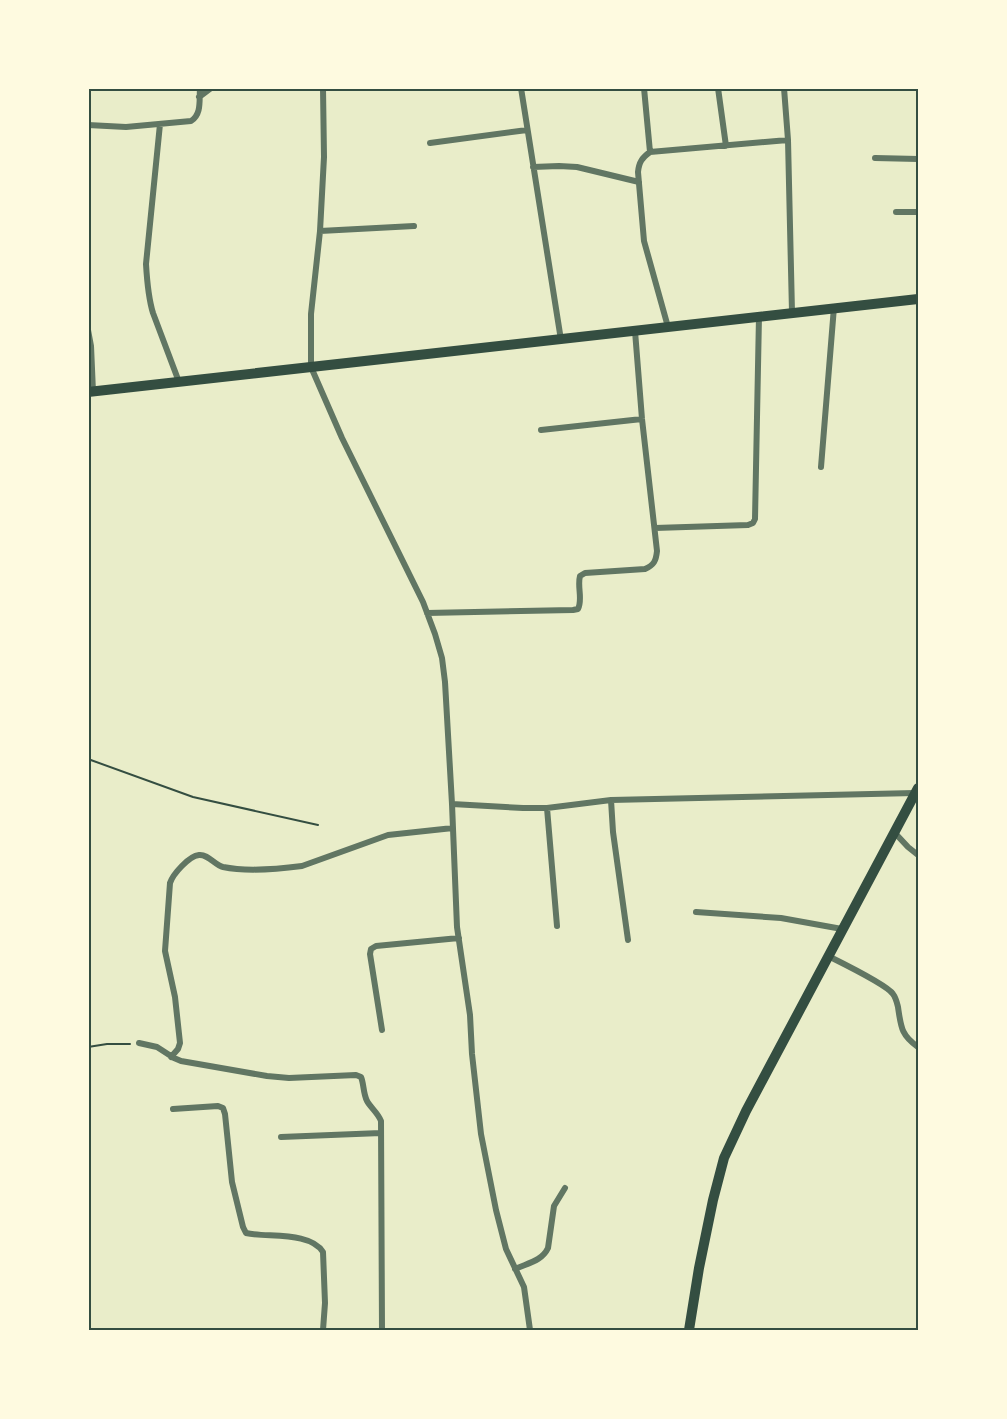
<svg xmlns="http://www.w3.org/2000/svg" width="1007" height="1419" font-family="'Exo 2',sans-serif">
<rect width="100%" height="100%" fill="#e9edc9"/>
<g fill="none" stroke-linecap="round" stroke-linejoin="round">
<path stroke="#344e41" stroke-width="2" d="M88,759l105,38 125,28
M88,1047l19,-3h23"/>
<path stroke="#617663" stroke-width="6" d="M323,88l1,69 -4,74 -9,83v53l31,71 81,164 12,32 7,24 3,24 7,122 5,123 13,88 2,39 9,80 15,76 10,39 18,38 6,43
M521,88l40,252
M644,88l6,64
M718,88l8,58
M784,88l4,52 4,172
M199,97l12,-9
M160,124l-14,140c1,17 2,33 7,49l26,69
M88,125l38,2 65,-6c11,-7 8,-21 9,-33
M430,143l97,-13
M875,158l43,1
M533,167l26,-1 18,1 62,15
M896,212h22
M320,231l94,-5
M668,327l-24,-86 -6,-69c1,-10 4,-14 12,-20l138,-12
M88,330l3,16 2,46
M541,430l101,-11
M821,467l13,-160
M655,528l93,-3 5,-2 2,-4 4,-203
M427,613l146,-3 5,-1c5,-10 -1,-22 2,-33l5,-3 60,-4c9,-4 11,-8 12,-18l-15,-132 -7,-88
M611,800l2,32 15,108
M452,804l71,4h24l64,-8 304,-7
M547,808l10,118
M894,832l14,15 10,8
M696,912l85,6 61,11
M828,956c12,6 59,29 65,38 3,4 4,9 5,13 3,20 3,28 20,40
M382,1030l-12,-76 1,-5 5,-3 83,-8
M139,1043l18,4 17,11 7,3 86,15 22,2 67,-3 5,2c3,7 2,16 6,24 4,7 11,12 14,20l1,209
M171,1057l7,-8 2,-6 -5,-46 -10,-46 5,-68c3,-9 19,-27 29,-28 9,-1 16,10 24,12 24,5 56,2 79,-1l86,-31 65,-7
M173,1109l45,-3 5,2 2,6 7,68 11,45 3,6c21,5 64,-2 77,19l2,51 -2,27
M281,1137l100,-4
M515,1269c13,-6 27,-8 33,-21l6,-42 11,-18"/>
<path stroke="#344e41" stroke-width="10" d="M689,1330l10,-62 14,-68 11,-42 22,-47 172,-323"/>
<path stroke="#344e41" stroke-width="10" d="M88,392l830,-93"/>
</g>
<rect width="1007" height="1419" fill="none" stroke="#fefae0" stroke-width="180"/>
<rect x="90" y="90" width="827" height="1239" fill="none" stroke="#344e41" stroke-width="2"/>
</svg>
